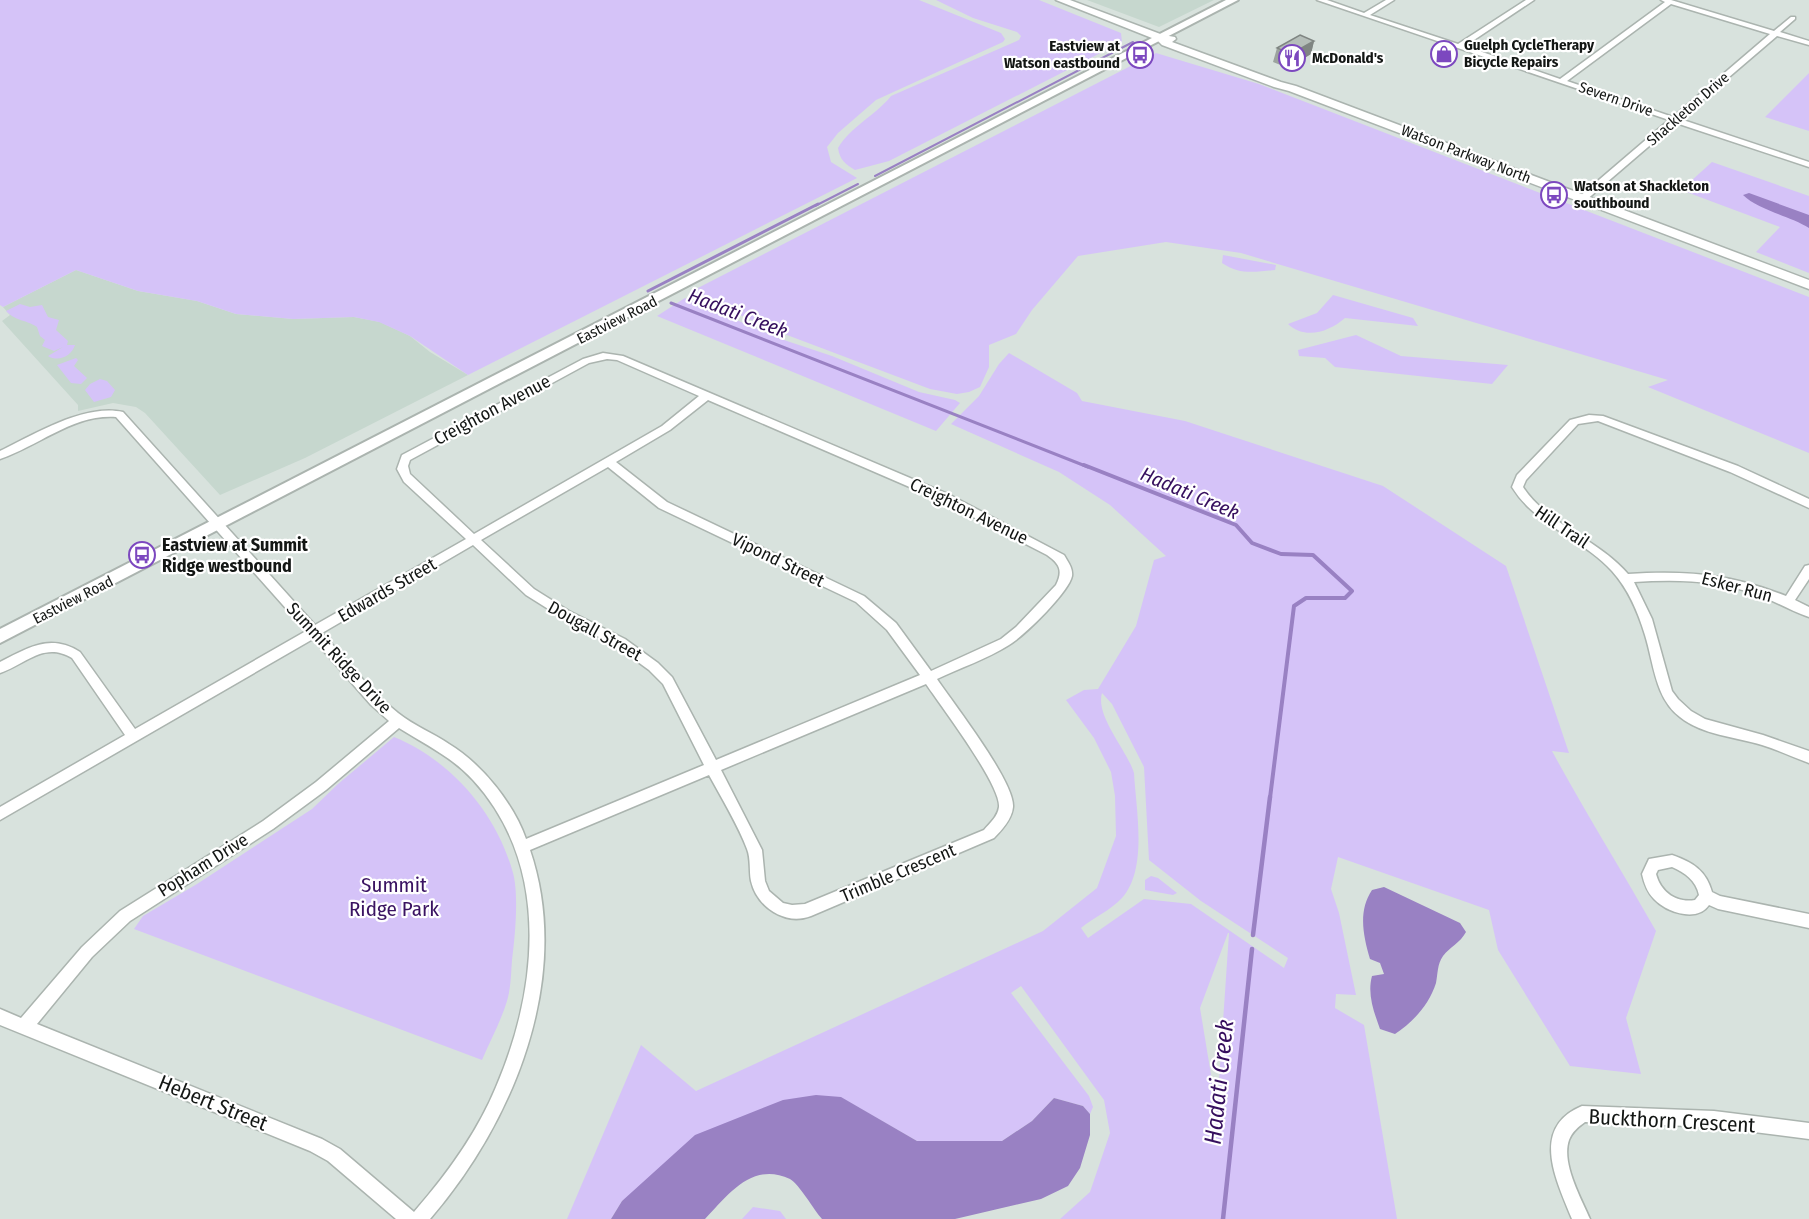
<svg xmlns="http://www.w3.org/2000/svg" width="1809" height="1219" font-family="'Fira Sans Condensed',sans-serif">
<rect width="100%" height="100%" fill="#d8e2dd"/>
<path fill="#c6d7ce" d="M1087,0h127l-55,27z
M76,270l62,21 59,10 39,13 57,5 61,-2 26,5 30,14 20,16 38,23 -163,83 -85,37 -75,-82 -9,-6 -23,-4 -35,8v-6l-76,-84 8,-6 -7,-8z"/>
<path fill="#d5c3f8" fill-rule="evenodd" d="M0,0h919l82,33 4,6 -2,3 -127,58 -38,33 -11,14 4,15 26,16 -389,197 -58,-39 -31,-14 -25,-5 -61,2 -57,-5 -39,-13 -59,-10 -62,-21 -73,37 -3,-2z
M936,0h103l82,33 1,9 -233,119 -34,9c-10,-6 -15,-10 -17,-22 13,-22 37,-32 53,-52l128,-56 2,-4 -4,-4 -44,-14z
M1156,53l103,31 550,213v156l-161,-66 20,-7 -427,-127 -75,-11 -88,14 -46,54 -16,24 -27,11v22l-9,20 -11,5 -12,2 -27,-5 -143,-54 -85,-36 -8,-9z
M1809,73v58l-44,-14z
M1712,162l97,34v77l-53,-21 24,-25 -99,-37z
M1223,255l53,10 -1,5c-20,2 -36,5 -53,-7z
M1333,295l80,23 5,8 -73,-8c-16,14 -40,22 -57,6l29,-11z
M685,298l96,41 51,17 87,36 36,8 5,3 -24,28 -279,-115z
M20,304l10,3 12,-2 6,12 11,3 -3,10 12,11 -1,4h8c-4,12 -17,17 -27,11l15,-9 -9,4 -12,-5 3,-6 -5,-4 -3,-9c-12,-8 -20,-5 -31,-16z
M1356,335l45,21 107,9 -16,19 -157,-17 -10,-9 -26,-2 -1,-6z
M1009,353l68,40 5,8 103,20 198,65 123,80 63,187 -17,-2c33,61 70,120 104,180l-30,87 15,56 -71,-8 -72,-116 -9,-40 -151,-53 -7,32 8,24 17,82 -20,-1 -1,14 29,17 33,194h-337l30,-27 20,-59 -6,-33 -83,-114 -10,7 78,103 4,11 -3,7 -7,-8 -29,-8 -22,23 -30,20h-85l-77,-44 -218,104 -11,18h-44l74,-174 55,46 347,-160 54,-43 19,-52 -1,-40 -4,-24 -17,-34 -28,-38 18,-10 14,-1 38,-63 18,-66 12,-4 -56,-51 -51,-33 -108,-48 28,-28 20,-32zM1102,693l10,11 32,63 5,93 52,41 87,57 -4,10 -93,-64 -47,-5 -56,39 -7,-10c12,-10 30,-18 41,-30 26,-29 14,-88 12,-125 -7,-23 -39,-57 -32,-80zM1228,933h1l-12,178 -17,-103z
M76,358l2,2 -4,6 13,12 -6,6 -10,-1 -14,-18z
M100,379l7,2 8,9 -4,7 -17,5 -9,-12 5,-6z
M394,737c57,23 103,77 119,136 6,22 2,64 -1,87 -1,13 -1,28 -5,41 -6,20 -17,40 -25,59l-348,-131 9,-13 54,-32 115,-75 26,-25z
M1151,876l7,2 19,15 -4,2 -28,-5v-10z
M753,1207l27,4 6,8h-44z"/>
<path fill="#9981c3" d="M1749,193l60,22v13c-19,-12 -51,-18 -66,-33z
M1384,887l76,36 6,9c-6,11 -16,15 -23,24 -6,9 -5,17 -7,27 -7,22 -23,39 -41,51l-15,-5c-6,-17 -13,-35 -8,-53l12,-2 -4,-11 -10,-4c-7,-24 -12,-48 2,-69z
M816,1095l25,2 76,44h85l30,-20 22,-23 29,8 7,8v21l-10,33 -12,18 -27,13 -86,20h-133c-8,-9 -23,-35 -32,-40 -38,-18 -62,16 -85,40h-94l11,-18 73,-66 88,-35z"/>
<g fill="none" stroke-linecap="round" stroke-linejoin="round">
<path stroke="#9981c3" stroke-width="2" d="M875,176l258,-134
M815,206l43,-22"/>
<path stroke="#9981c3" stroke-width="3" d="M648,291l170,-87
M671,303l417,164"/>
<path stroke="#9981c3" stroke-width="4" d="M1084,465l152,60 16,18 29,11 32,1 39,36 -7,7h-39l-12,8 -24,192"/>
<path stroke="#9981c3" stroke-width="4.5" d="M1253,935l17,-138
M1223,1219l29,-270"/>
<defs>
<path id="minor" d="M1317,0h10l37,13 22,-13h8l-24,15 88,29 68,-44h8l-69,46 95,33 105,-77 -4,-2h10l103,31 17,-14h4v2l-15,13 29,9v4l-32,-9 -97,83 129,43v5l-133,-44 -91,78h-6v-4l90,-77zM1671,4l99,30 -97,83 -106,-36z
M603,353l20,3 327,139 114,60c4,7 9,13 8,21 -3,16 -48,60 -63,69 -22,14 -49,23 -72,34 16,24 78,103 76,128 -1,12 -11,23 -19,31l-183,78c-26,10 -54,-9 -60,-35 -2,-10 0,-22 -4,-32 -8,-22 -26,-52 -38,-74l-179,75c43,127 -16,272 -100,369h-34l-68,-58 -18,-10 -310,-126v-16l21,9 61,-71 38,-36 143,-90 53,-39 73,-61 -18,-16 -58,-66 -313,181v-13l125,-72 -53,-77c-28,-17 -46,6 -72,15v-11c28,-14 50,-29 80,-10l55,77 171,-98 -190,-214c-43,-3 -77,29 -116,42v-8c33,-16 85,-48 123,-39l192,213 151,-86 -62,-57 -7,-13 5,-14 181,-96zM607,359l10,1 82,36 -37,30 -188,108 -64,-60 -2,-8 2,-6 179,-97zM708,400l234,101 105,54c13,9 16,16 9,30l-40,42 -15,12 -70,32 -35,-48 -32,-27 -197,-94 -51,-40 54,-32zM608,467l51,41 197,94 31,28 33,45 -204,85 -44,-83 -14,-14 -33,-24 -56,-28 -35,-22 -53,-49zM473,545l53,50 35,22 55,29 33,24 14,14 41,81 -178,74c-12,-35 -45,-76 -77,-95 -16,-11 -35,-18 -51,-31 -28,-22 -51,-53 -76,-80zM926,684c15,22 75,101 73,123 -1,9 -9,16 -15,23l-179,74 -13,1 -9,-2 -14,-12 -4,-10 -3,-31 -41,-80zM399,728c27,17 53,29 74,52 78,85 65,209 23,307 -19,46 -49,87 -82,125l-74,-63 -18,-10 -285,-115 55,-67 38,-36 143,-92 53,-39z
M1589,415l14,1 135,50 71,33v9l-79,-36 -132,-51 -20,3 -52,56 -3,7c25,38 75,52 105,87 58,-4 103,0 158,22l19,-30 4,-1v14l-14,21 14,7v10c-18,-6 -34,-16 -51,-22 -40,-15 -82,-16 -124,-13l18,37 20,72 6,8 13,12 14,8 58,16 46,16v12c-16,-6 -31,-13 -47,-18 -26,-8 -60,-10 -82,-28 -25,-19 -26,-53 -35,-82 -7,-23 -16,-45 -33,-64 -30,-33 -76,-45 -100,-84l5,-12 53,-55z
M1672,855c20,7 34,15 40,37l8,4 89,18v14l-91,-19 -9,-4c-12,18 -43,7 -55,-6 -7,-7 -10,-16 -12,-25l7,-15zM1672,867c13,6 24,13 27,28l-4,5c-18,3 -34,-7 -39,-26l2,-4z
M1582,1106l132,5 95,12v16l-95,-12 -129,-5c-7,5 -13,10 -16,18 -8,23 12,58 21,79h-18c-15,-37 -43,-91 10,-113z"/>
<path id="tertiary" d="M1226,0h12l-1238,643v-14z"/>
<path id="secondary" d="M1056,0h14l93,35 12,2 1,2 -4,3 109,40 15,4 513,194v9l-520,-198 -15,-4 -112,-42 -5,-5z"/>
</defs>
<use href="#minor" stroke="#abb4af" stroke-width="3"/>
<use href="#tertiary" stroke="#abb4af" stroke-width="4"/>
<use href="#secondary" stroke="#abb4af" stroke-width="3"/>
<use href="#minor" fill="#fff" fill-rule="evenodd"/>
<use href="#tertiary" fill="#fff" fill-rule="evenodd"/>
<use href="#secondary" fill="#fff" fill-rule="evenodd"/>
</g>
<path fill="#9ca39f" d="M1314,41l-3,13 -23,14 -15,-6 4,-14z"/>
<path fill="#7f8582" d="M1314,41l-3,13 -23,14 3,-14z"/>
<path fill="#b5beb9" stroke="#7f8582" stroke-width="1.5" d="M1300,35l14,6 -23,13 -14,-6z"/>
<defs>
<symbol id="shop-ring" viewBox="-11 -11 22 22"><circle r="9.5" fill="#fff" stroke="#7c48bf" stroke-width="1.5"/><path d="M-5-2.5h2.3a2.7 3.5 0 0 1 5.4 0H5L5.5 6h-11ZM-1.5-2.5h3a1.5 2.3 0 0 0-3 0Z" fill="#7c48bf"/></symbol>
<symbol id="bus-ring" viewBox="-11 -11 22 22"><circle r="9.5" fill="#fff" stroke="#7c48bf" stroke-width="1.5"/><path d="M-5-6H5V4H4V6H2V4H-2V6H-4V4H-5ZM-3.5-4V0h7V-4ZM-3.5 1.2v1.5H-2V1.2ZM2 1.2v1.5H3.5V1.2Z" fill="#7c48bf"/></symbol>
<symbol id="restaurant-ring" viewBox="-11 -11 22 22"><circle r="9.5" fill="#fff" stroke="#7c48bf" stroke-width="1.5"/><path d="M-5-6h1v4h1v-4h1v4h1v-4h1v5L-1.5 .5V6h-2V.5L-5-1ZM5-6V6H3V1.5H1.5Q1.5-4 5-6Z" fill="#7c48bf"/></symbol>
</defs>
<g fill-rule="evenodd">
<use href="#shop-ring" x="1429" y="39" width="30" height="30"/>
<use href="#bus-ring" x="1125" y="40" width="30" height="30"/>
<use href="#restaurant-ring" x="1277" y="43" width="30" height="30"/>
<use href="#bus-ring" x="1539" y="180" width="30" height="30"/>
<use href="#bus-ring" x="127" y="540" width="30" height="30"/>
</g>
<g text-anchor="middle" stroke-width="4.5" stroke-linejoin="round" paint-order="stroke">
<g font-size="15" font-weight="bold" fill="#131614" stroke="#fff" text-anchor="start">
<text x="1464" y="50">Guelph CycleTherapy<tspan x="1464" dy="17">Bicycle Repairs</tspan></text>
<text x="1120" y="51" text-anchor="end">Eastview at<tspan x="1120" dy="17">Watson eastbound</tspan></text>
<text x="1312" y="63">McDonald's</text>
<text x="1574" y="191">Watson at Shackleton<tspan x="1574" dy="17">southbound</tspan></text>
</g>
<g font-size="15" fill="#131614" stroke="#fff">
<text transform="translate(1616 99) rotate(19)" y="5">Severn Drive</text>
<text transform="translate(1688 109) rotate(-41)" y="5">Shackleton Drive</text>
<text transform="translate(1466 154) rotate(21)" y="5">Watson Parkway North</text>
<text transform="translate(617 320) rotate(-27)" y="5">Eastview Road</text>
<text transform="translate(73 600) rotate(-27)" y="5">Eastview Road</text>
</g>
<g font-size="18" fill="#131614" stroke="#fff">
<text transform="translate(492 410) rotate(-28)" y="6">Creighton Avenue</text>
<text transform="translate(969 511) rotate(26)" y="6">Creighton Avenue</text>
<text transform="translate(1562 527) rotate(34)" y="6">Hill Trail</text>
<text transform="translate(778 560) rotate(26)" y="6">Vipond Street</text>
<text transform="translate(1737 587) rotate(15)" y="6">Esker Run</text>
<text transform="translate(387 590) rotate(-30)" y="6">Edwards Street</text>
<text transform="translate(595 631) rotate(29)" y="6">Dougall Street</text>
<text transform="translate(339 658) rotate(47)" y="6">Summit Ridge Drive</text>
<text transform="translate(203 865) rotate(-32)" y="6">Popham Drive</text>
<text transform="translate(898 873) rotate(-23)" y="6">Trimble Crescent</text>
</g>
<g font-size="18" font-weight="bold" fill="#131614" stroke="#fff" text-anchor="start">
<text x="162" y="551">Eastview at Summit<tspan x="162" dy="21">Ridge westbound</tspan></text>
</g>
<g font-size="20" font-style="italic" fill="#360f5e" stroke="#fff">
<text transform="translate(738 313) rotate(21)" y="7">Hadati Creek</text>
<text transform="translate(1190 493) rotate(23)" y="7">Hadati Creek</text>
</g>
<g font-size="21" fill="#3a1362" stroke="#fff">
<text x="394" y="892">Summit<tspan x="394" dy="24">Ridge Park</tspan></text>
</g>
<g font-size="21" fill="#131614" stroke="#fff">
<text transform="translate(213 1103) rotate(22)" y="7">Hebert Street</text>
<text transform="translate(1672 1121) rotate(3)" y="7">Buckthorn Crescent</text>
</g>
<g font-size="24" font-style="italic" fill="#360f5e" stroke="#fff">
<text transform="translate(1219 1082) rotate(-84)" y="8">Hadati Creek</text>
</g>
</g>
</svg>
